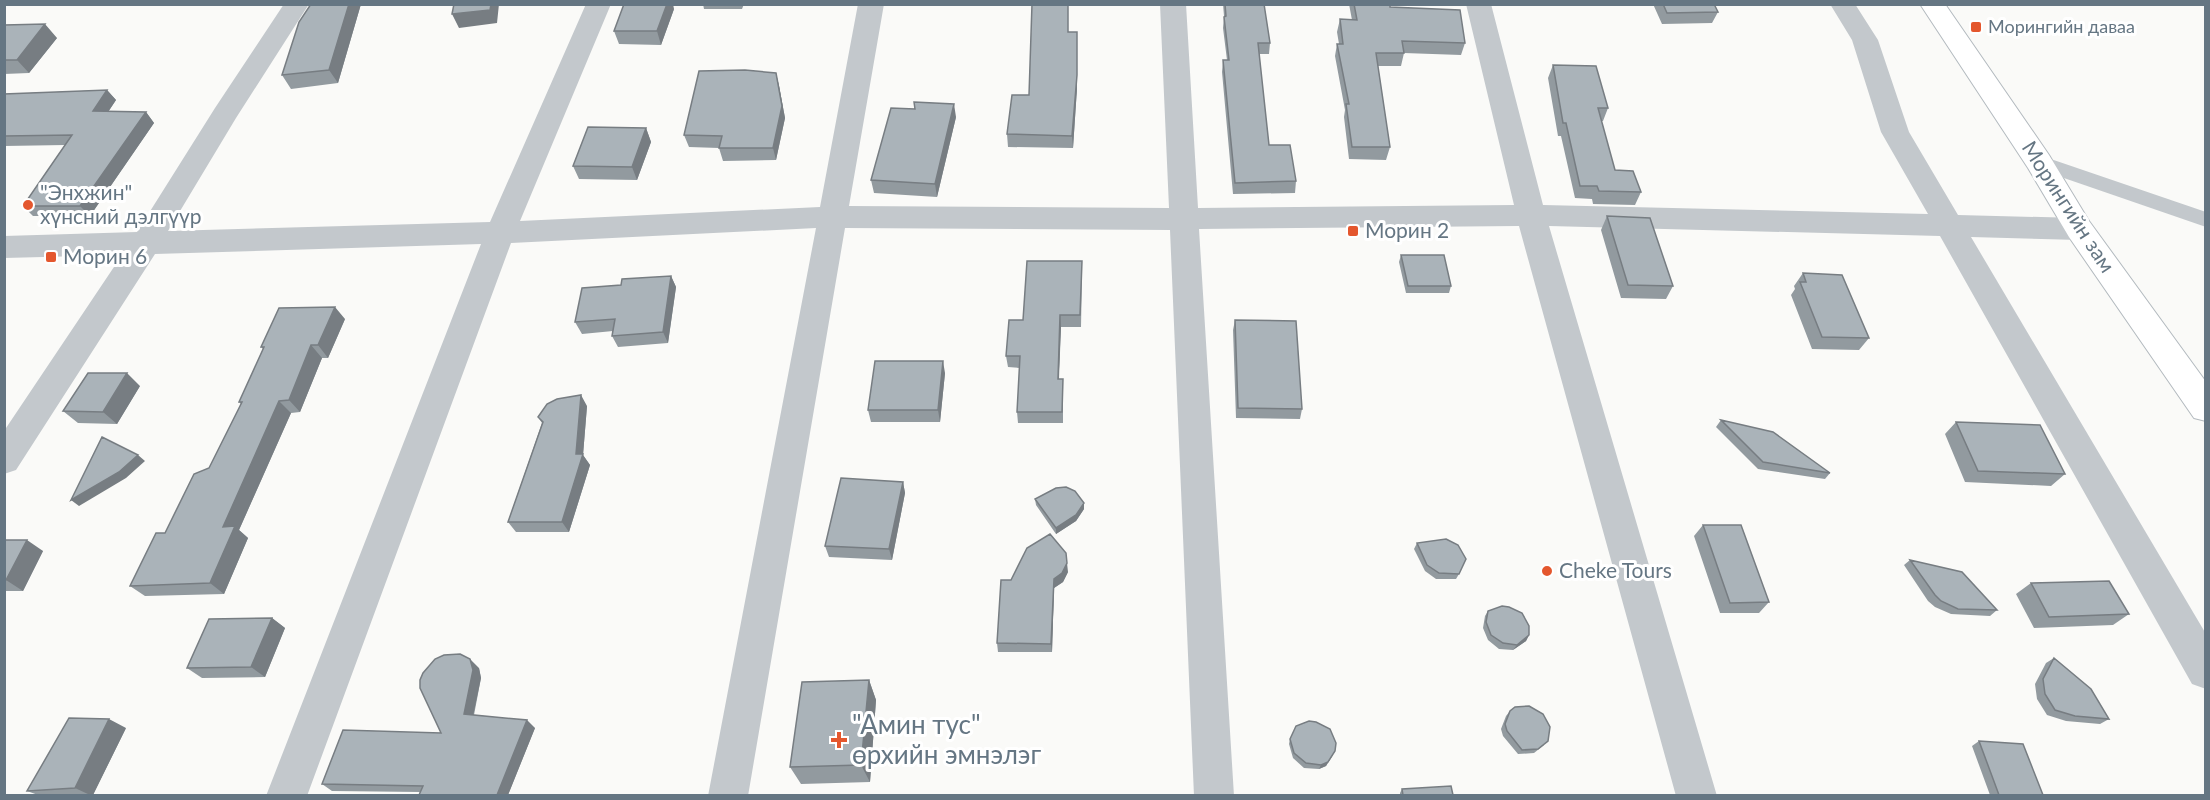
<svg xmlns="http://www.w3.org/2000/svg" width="2210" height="800" font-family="Lato,sans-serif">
<rect width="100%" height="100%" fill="#fafaf8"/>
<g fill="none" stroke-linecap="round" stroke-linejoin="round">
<defs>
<path id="secondary" d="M1920,4h25l104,151 40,66 117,161v39l-12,-3 -125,-181 -41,-69z"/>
</defs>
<use href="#secondary" stroke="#b3babf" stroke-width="2"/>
<path fill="#c3c8cc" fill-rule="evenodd" d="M2039,155l167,57v15l-174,-60 -3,-5 3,-5z"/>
<path fill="#c3c8cc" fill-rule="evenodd" d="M284,4h25l-73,114 -68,113 322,-9 96,-218h25l-91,217 300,-14 38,-203h26l-35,202 320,2 -9,-204h26l12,204 316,-3 -48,-201h25l52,201 385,9 -47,-82 -29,-92 -22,-36h25l23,36 31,92 49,83 121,3 10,3 5,8 -5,8 -10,3 -108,-3 235,397v55l-14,-5 -252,-448 -391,-10 168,570h-41l-157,-570 -320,3 35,567h-40l-24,-566 -325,-2 -97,568h-40l108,-568 -305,15 -204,553h-41l215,-552 -326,10 -139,216 -12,4v-43l118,-176 -118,3v-22l133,-4 78,-124z"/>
<use href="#secondary" fill="#fff" fill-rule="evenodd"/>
</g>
<path fill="#929a9f" d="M311,4h50l-23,79 -47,6 -9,-14z
M703,4h41l-2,5h-38z
M1223,4h41l6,39 -1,11h-10l10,91 27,36 -1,12 -62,1 -11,-122 1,-12h4l-4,-32 1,-12z
M1349,4h41v3l75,36 -4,12 -57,-2 -3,13h-23l12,81 -4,13 -37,-1 -5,-42 1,-7 -10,-54 2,-12h2l-2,-12 3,-13 12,1z
M1653,4h61l4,8 -6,11 -50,1z
M674,9l-13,36 -42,-1 -5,-13z
M4,25l53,13 -28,35 -25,1z
M1069,32l8,56 -4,60 -65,-1 -1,-13 22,-39z
M1553,65l55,43 -5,13h-2l14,49 26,22 -6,13 -42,-1 -1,-5 -17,-1 -14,-62h-3l-10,-58z
M776,73l3,13 6,32 -9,42 -53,1 -4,-13 -30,-1 -5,-12z
M107,90l9,10 -8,12h38l8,11 -64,93h-57l-10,-10 42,-61 -61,1v-52z
M956,117l-19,80 -63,-4 -3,-13z
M646,128l5,14 -14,38 -58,-1 -6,-13z
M1607,216l66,70 -7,13 -45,-1 -20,-68z
M1401,255l50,31 -2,7h-43l-7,-31z
M1082,273l-1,54h-20l-2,52h4v44h-45l-1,-11 3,-44 -12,-1 -2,-11 17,-36z
M1803,273l66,65 -10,12 -47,-1 -21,-54 4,-6 -1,-3z
M671,276l5,11 -8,56 -50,4 -6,-11 1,-5 -31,3 -7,-12 46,-37z
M345,319l-17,39h-6l-22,54 -9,1 -52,117 9,8 -24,56 -79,2 -15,-10 79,-118 32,-64 -2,-2 24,-53 -2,-2z
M1235,320l67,89 -2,10 -64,-1 -3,-88z
M945,373l-5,49h-69l-3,-12z
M140,386l-23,38 -39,-1 -15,-12z
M587,406l-4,49 7,10 -21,67h-53l-8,-10 34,-99 -4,-6z
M1721,420l109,53 -5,6 -67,-10 -42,-42z
M1956,422l109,52 -14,12 -86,-4 -20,-48z
M903,482l2,11 -13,67 -63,-3 -4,-11z
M1035,499l49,10 -8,12 -20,13 -20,-29z
M1703,525l66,77 -10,11h-39l-26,-77z
M4,540l39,11 -20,40h-19z
M1417,543l42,31 -3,5h-20l-11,-8 -11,-22z
M1910,560l87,50 -7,6 -39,-2 -16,-7 -7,-6 -24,-36z
M1068,572l-5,10 -9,6 -2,64h-54l-1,-9 14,-63z
M2031,583l98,31 -16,11 -79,3 -18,-34z
M1488,611l41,24 -3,6 -13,9 -14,-1 -11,-9 -5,-12 2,-12z
M272,618l13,10 -20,49 -63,1 -15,-10z
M2054,658l55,61 -9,5 -34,-3 -19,-6 -10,-16 -2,-15 11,-21z
M479,668l2,10 -7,37 61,13 -27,67h-89l1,-3 -88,-1 -10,-7 119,-51z
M869,680l7,20 -6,82 -69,2 -11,-17z
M1510,711l34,34 -10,8 -16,1 -15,-18 -2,-7 5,-13z
M126,728l-33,67h-55l-11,-4z
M1290,739l43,16 -7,11 -7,3 -15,-1 -11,-10 -4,-14z
M1979,741l64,54h-53l-18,-49z
M1402,789l51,6h-53v-2z"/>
<path fill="#777d82" d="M349,4h12l-23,79 -9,-13z
M491,4h8l-2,19 -38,5 -7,-14z
M667,4h6l1,5 -13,36 -4,-14z
M45,24l12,14 -28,35 -12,-13z
M1077,32v56l-4,60 -1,-12z
M776,73l3,13 6,32 -9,42 -3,-12z
M107,90l9,10 -14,21 -9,-10z
M954,104l2,13 -19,80 -2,-13z
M146,112l8,11 -64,93 -10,-10z
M646,128l5,14 -14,38 -5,-13z
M671,276l5,11 -8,56 -5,-11z
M335,307l10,12 -17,39 -10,-13z
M1060,315l1,12 -3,63v-11z
M311,345l11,13 -22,54 -11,-12z
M943,361l2,12 -5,49 -2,-12z
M127,373l13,13 -23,38 -14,-12z
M581,395l6,11 -4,49 7,10 -21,67 -7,-10 14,-68z
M279,401l12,12 -52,117 9,8 -24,56 -14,-11 13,-56z
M138,455l7,6 -19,17 -47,28 -8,-6z
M903,482l2,11 -13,67 -3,-11z
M1084,503v6l-8,12 -20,13v-6z
M27,540l16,11 -20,40 -17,-11z
M1067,563l1,9 -5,10 -9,6 -2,64 -1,-8 3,-65z
M272,618l13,10 -20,49 -14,-10z
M1529,635l-3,6 -13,9 4,-5z
M470,659l9,9 2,10 -9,43 -8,-7z
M869,680l7,20 -6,82 -9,-17z
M109,719l17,9 -33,67h-3l-15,-7z
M527,720l8,8 -27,67h-11z
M1335,751l-9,15 -7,3 2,-4z"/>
<path fill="#aab3b9" stroke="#777d82" stroke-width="1.5" d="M311,4h38l-20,66 -47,5 17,-53z
M454,4h37l-1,6 -38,4z
M624,4h43l-10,27h-43z
M1032,4h36v28h9v43l-5,61 -65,-2 5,-39h17z
M1225,4h39l6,39h-12l11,102h21l6,36 -61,2 -12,-123h6l-5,-43 2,-1z
M1354,4h36v3l70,3 5,33 -63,-2 2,12h-28l14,94h-38l-6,-43h3l-12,-60h6l-3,-25 17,1z
M1663,4h51l4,8 -51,1z
M45,24l-28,36h-13v-35z
M1553,65l43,1 12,42h-10l17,62 18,1 8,21 -42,-1 -2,-5h-17l-14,-63h-3z
M745,70l31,3 6,33 -9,42h-54l3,-12 -38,-1 15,-64z
M107,90l-14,21 53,1 -66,94h-57l49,-71 -68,1v-42z
M914,102l40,2 -19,80 -64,-4 20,-72 24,1z
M588,127l58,1 -14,39 -59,-1z
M1607,216l43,2 23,68 -45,-1z
M1401,255h43l7,31h-43z
M1027,261h55l-2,54h-20l-2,64h5l-1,33h-45l3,-56h-14l3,-36h14z
M1803,273l39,2 27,63 -47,-1 -22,-55h6z
M671,276l-8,56 -51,4 3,-17 -40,3 7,-34 39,-3 1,-6z
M335,307l-17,38h-7l-22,55 -10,1 -56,126 12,-1 -25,57 -80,3 26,-53h9l29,-59 15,-6 33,-66h-3l25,-55h-3l18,-39z
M1235,320l61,1 6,88 -64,-1z
M875,361h68l-5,49h-70z
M88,373h39l-24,39 -40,-1z
M581,395l-5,59h7l-21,68h-54l35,-100 -5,-5 9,-13 10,-5z
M1721,420l52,12 57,41 -67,-11z
M1956,422l84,3 25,49 -87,-3z
M102,437l36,18 -19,17 -48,28z
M841,478l62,4 -14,67 -64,-3z
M1066,487l9,4 9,12 -8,12 -20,13 -21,-29 21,-11z
M1703,525h38l28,77 -39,1z
M1050,534l16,19 1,10 -5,10 -8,6 -3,65 -54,-1 4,-63h10l16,-32z
M1446,539l12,6 8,14 -7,15 -20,-1 -12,-8 -10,-22z
M4,540h23l-21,40h-2z
M1910,560l52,12 35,38 -39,-1 -17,-8 -6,-6z
M2109,581l20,33 -80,3 -18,-34z
M1502,606l7,1 13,6 7,13v9l-12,10 -14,-2 -12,-8 -5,-13 2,-11z
M272,618l-21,49 -64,1 22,-49z
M460,654l10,5 3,11 -9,44 63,6 -30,75h-78l4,-9 -101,-2 21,-54 98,3 -21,-45v-8l3,-7 12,-14 9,-4z
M2054,658l37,31 18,30 -34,-3 -20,-6 -10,-16 -2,-15z
M869,680l-8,85 -71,2 12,-85z
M1529,706l14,8 7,13 -2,14 -10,8 -16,1 -15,-19 -2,-7 5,-13 5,-4z
M69,718l40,1 -34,69 -48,3z
M1309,721l7,1 14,7 6,14 -1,8 -7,11 -7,3 -15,-2 -12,-10 -4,-14 6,-13z
M1979,741l44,3 20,51h-44z
M1451,786l2,9h-50l-1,-6z"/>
<g fill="#e4572e" stroke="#fff" stroke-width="2">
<rect x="1970" y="21" width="12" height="12" rx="3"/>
<circle cx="28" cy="205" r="6"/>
<rect x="1347" y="225" width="12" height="12" rx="3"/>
<rect x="45" y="251" width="12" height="12" rx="3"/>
<circle cx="1547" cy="571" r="6"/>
<path d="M836 731h6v6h6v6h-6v6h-6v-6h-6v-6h6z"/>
</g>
<g text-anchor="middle" stroke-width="6" stroke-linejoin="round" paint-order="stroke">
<g font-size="18" fill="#657683" stroke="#fff" text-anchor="start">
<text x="1988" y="33">Морингийн даваа</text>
</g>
<g font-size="21" fill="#657683" stroke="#fff" text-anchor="start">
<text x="40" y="200">"Энхжин"<tspan x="40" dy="24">хүнсний дэлгүүр</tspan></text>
<text x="1365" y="238">Морин 2</text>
<text x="63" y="264">Морин 6</text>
<text x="1559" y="578">Cheke Tours</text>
</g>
<g font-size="21" fill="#657683" stroke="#fff">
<text transform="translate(2068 207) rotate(57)" y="7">Морингийн зам</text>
</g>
<g font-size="26" fill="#657683" stroke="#fff" text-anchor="start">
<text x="852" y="734">"Амин тус"<tspan x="852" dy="30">өрхийн эмнэлэг</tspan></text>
</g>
</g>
<rect width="2210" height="800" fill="none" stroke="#657683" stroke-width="12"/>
</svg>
